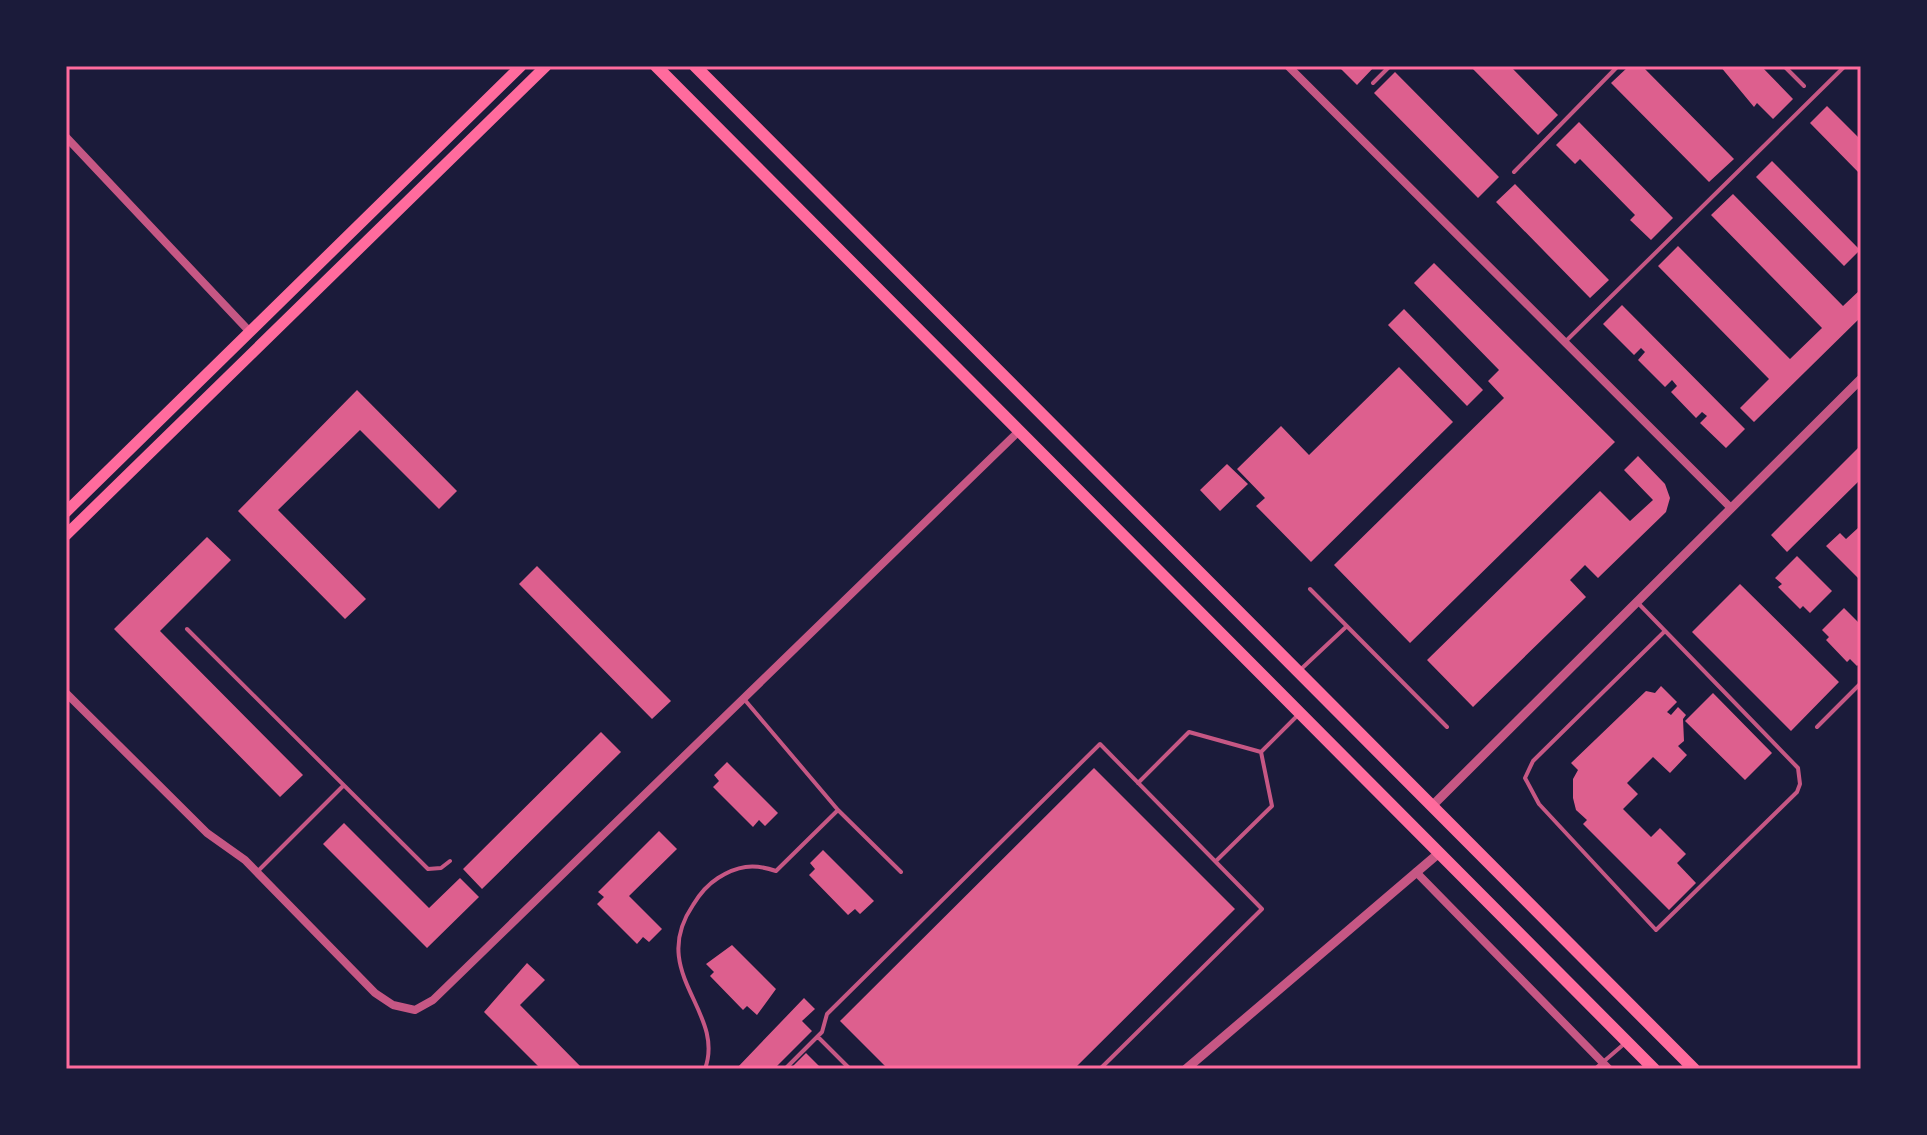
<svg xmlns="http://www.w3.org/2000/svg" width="1927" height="1135" font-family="Montserrat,sans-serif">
<rect width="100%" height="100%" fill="#1b1b3a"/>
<path fill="#dd5f8e" d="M1338,66h37l-18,19z
M1470,66h40l48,49 -20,20z
M1629,66h13l92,93 -25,23 -98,-99z
M1720,66h41l32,33 -20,20 -16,-16 -3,4z
M1395,72l104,105 -21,21 -104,-105z
M1827,106l34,34v35l-51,-52z
M1579,122l94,96 -22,22 -21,-20 5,-5 -55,-56 -5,5 -19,-19z
M1772,161l88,89 -16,16 -88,-89z
M1515,184l94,96 -19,18 -94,-96z
M1733,194l110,112 18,-17v28l-107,105 -14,-14 29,-29 -111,-113 20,-20 112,113 32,-31 -111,-113z
M1434,263l181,179 -205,201 -76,-78 170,-167 -16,-17 11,-11 -85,-87z
M1622,305l123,124 -19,19 -26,-25 7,-7 -5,-4 -6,6 -25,-26 6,-6 -5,-6 -7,7 -27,-27 7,-8 -4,-4 -7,7 -31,-31z
M1404,309l79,81 -16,16 -79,-81z
M1399,367l54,55 -142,140 -55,-56 9,-8 -28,-29 44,-43 28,29z
M357,390l100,101 -18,18 -79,-79 -82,80 88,89 -21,20 -107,-108z
M1861,445v34l-74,73 -16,-17z
M1638,456l27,28 5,14 -4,14 -68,66 -13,-13 -15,15 16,17 -113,110 -46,-47 173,-169 30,30 23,-21 -29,-30z
M1227,464l21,20 -28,27 -20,-21z
M1858,528l3,3v50l-35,-35 14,-13 6,6z
M207,537l24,23 -71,71 143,144 -23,22 -166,-168z
M1797,556l35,35 -22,22 -7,-7 -3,3 -22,-22 4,-3 -7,-6z
M537,566l134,135 -19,18 -133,-135z
M1740,584l99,98 -48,49 -99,-99z
M1844,608l17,17v37l-4,4 -7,-7 -3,3 -21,-22 3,-3 -7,-7z
M1661,686l16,16 -10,10 4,3 7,-8 8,8 -3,4 1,22 -6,5 9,9 -17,18 -17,-16 -26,26 11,11 -15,15 28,28 9,-9 26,26 -9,9 19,20 -27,27 -86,-86 4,-4 -11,-10 -3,-12v-19l5,-9 -7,-7 75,-72 9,2z
M1713,693l59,60 -27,27 -60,-59z
M601,732l20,20 -139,137 -19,-20z
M727,762l51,51 -13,13 -6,-6 -6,7 -40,-40 6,-6 -5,-6z
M1094,768l141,141 -161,160h-186l-48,-48z
M344,823l85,85 31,-30 19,19 -52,51 -104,-104z
M659,831l18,18 -48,47 33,33 -13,13 -6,-5 -6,7 -40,-40 7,-7 -6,-5z
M823,850l51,51 -14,13 -5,-5 -7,6 -39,-40 6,-6 -5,-6z
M732,945l44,44 -19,26 -10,-9 -4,4 -33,-34 4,-4 -8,-8z
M527,963l18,17 -25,25 63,64h-42l-57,-57z
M804,998l11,11 -13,12 10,10 -38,38h-38z
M806,1053l16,16h-32z"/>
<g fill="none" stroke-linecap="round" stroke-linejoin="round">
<path stroke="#c65784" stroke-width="4" d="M1784,66l20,20
M1373,83l17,-17
M1514,172l104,-106
M1566,341l279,-275
M1310,589l137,138
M1638,603l160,165 2,16 -3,8 -141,138 -117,-126 -14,-26 8,-17 132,-130
M187,629l241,240 13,-1 9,-7
M1299,671l48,-45
M744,699l94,111 63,62
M1817,727l44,-44
M1261,752l38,-38
M1138,783l51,-51 72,20 11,54 -56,55
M257,872l86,-86
M818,1037l32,32
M705,1069c21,-58 -58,-96 -12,-164 6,-10 14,-20 25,-27 19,-12 35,-15 58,-7l62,-61
M785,1069l37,-37 5,-18 273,-270 162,165 -162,160
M1595,1069l29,-25"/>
<path stroke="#c65784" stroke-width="8" d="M1288,66l443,442
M66,137l184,195
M66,693l141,140 38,27 130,133 18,12 22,5 18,-10 586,-569
M1416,872l193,197"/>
<path stroke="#c65784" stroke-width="9" d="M1432,806l429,-427
M1186,1069l253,-216"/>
<path stroke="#ff6b9d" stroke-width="11" d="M66,512l455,-446
M66,535l480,-469"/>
<path stroke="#ff6b9d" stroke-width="12" d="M656,66l998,1003
M695,66l999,1003"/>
</g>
<rect width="1927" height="1135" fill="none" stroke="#1b1b3a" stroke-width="136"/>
<rect x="68" y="68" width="1791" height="999" fill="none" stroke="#ff6b9d" stroke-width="3"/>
</svg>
